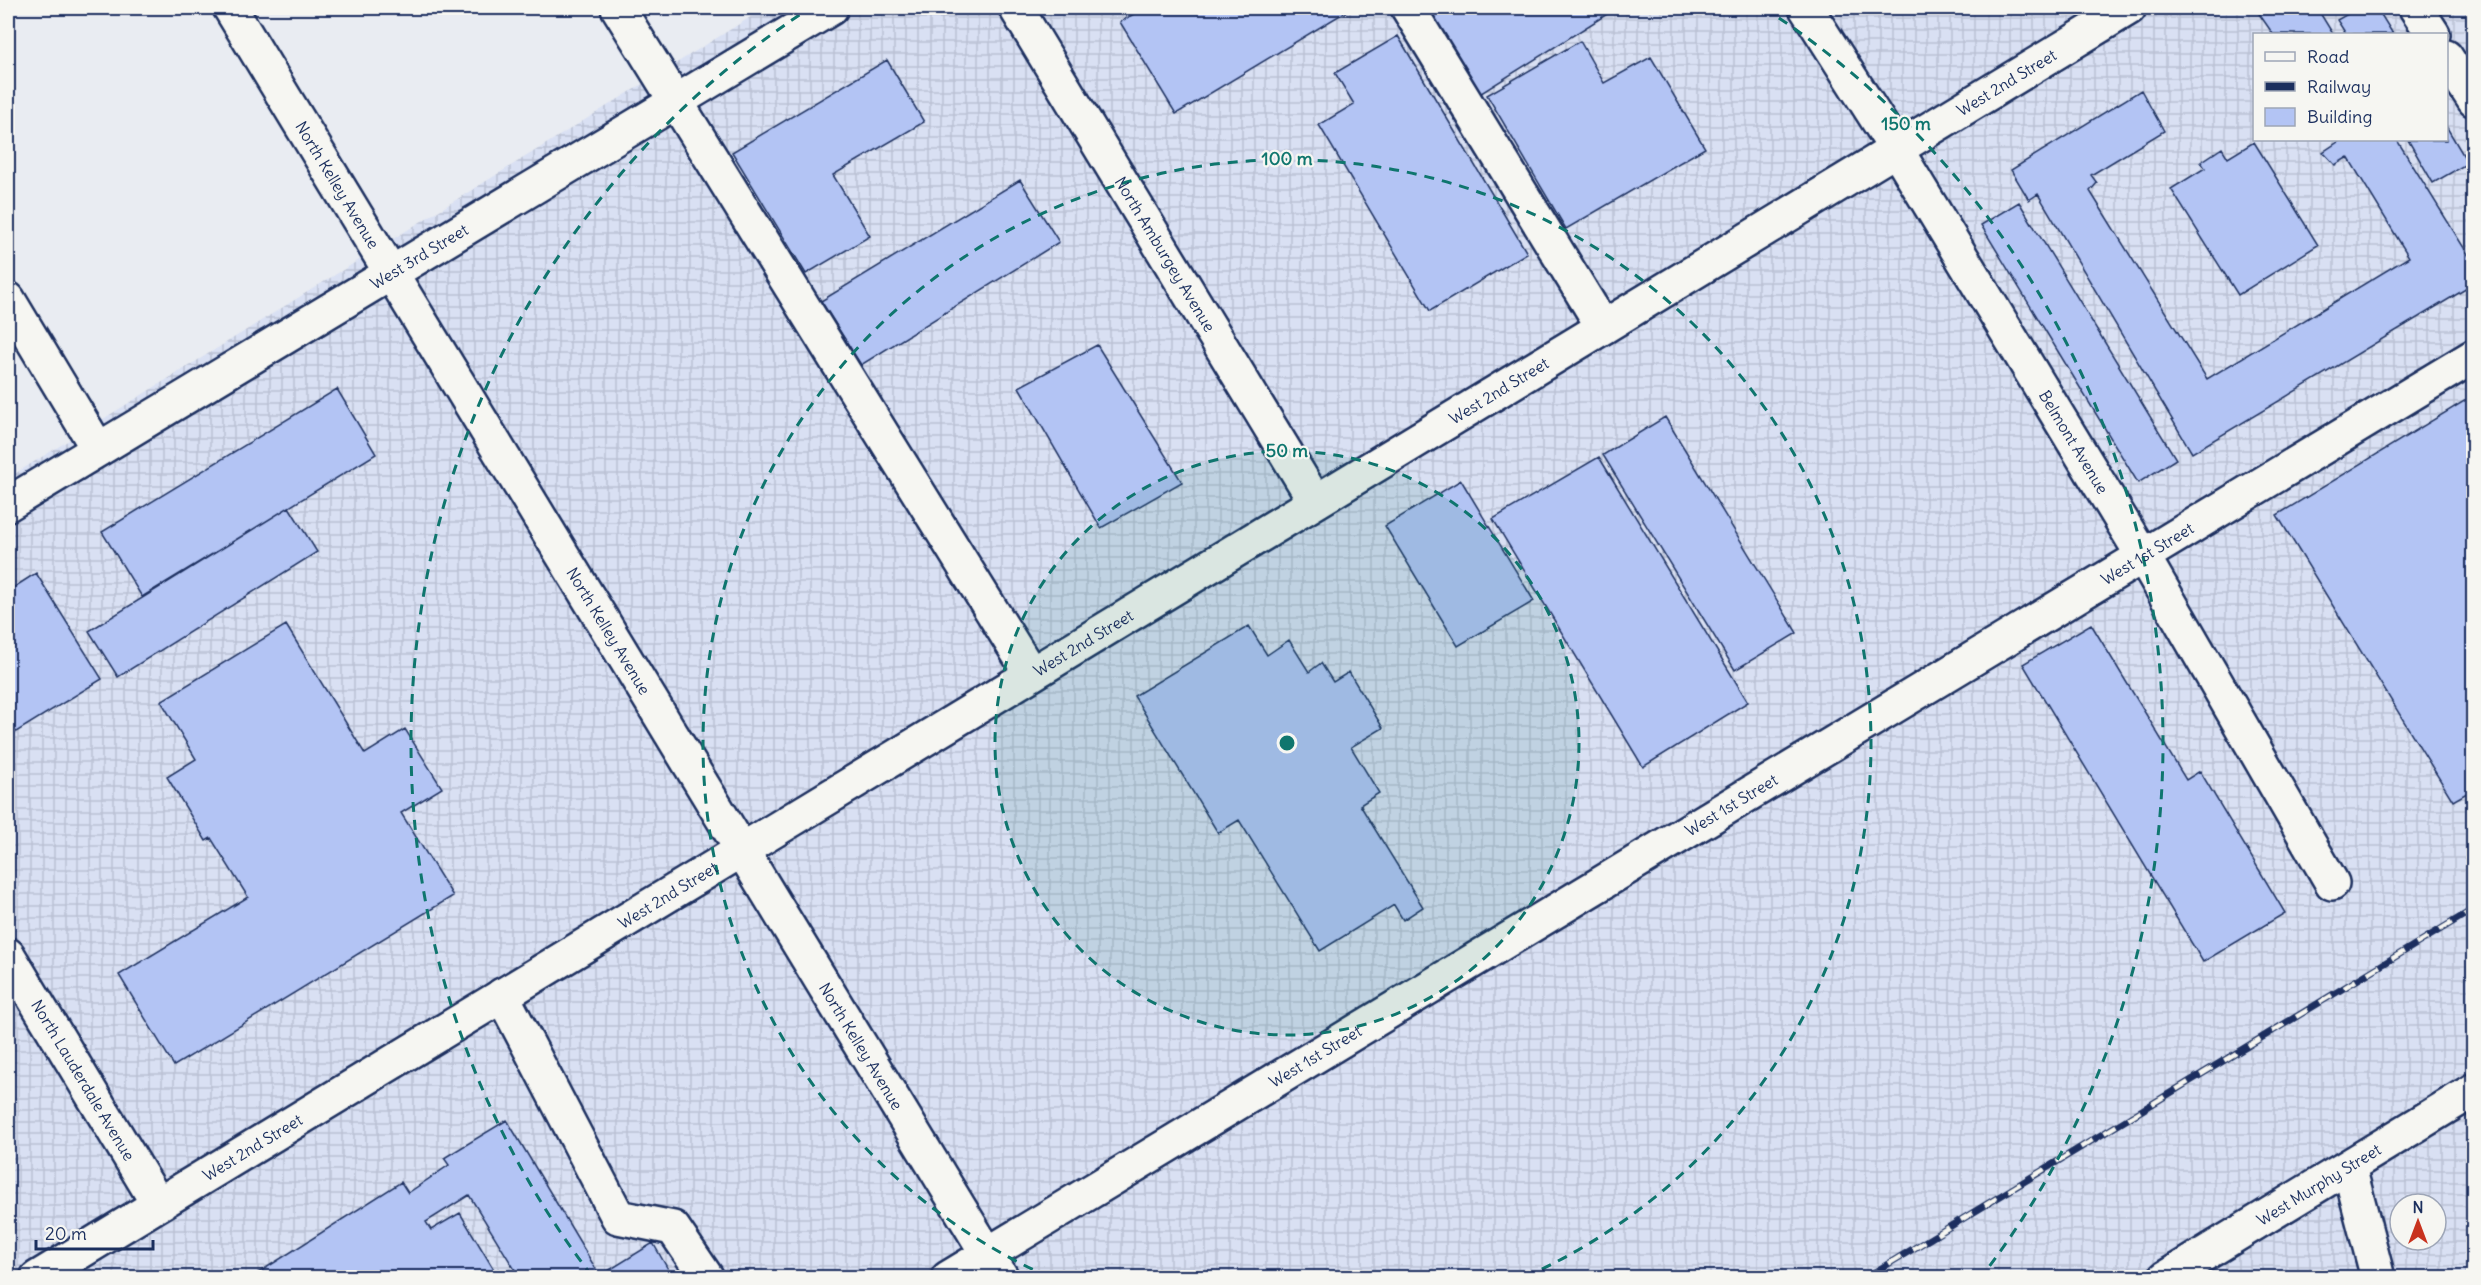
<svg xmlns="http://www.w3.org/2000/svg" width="2481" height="1285" font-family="Delius,sans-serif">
<defs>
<pattern id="industrial-grid" width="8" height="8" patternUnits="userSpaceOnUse" patternTransform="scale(1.5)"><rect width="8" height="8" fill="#d9e0f3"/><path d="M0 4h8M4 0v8" fill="none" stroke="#bac0d3"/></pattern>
</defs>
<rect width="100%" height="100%" fill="#e9ecf2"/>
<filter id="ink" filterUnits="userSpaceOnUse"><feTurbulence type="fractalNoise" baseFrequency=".0167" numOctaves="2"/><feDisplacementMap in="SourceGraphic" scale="12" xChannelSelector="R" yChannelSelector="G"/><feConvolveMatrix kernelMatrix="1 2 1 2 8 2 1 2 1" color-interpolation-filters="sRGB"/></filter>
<g filter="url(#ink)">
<path fill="url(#industrial-grid)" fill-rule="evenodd" d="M765,8h1708v1269l-2465,1v-800zM2254,34h192v106h-192zM2400,1204h36v36h-36z"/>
<path fill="#b3c4f4" stroke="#1b2f5e" stroke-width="1.5" d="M1144,8h208l-176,106 -56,-92z
M1422,8h188l2,3 -137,86z
M2255,8h62l16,26h-60z
M2358,8h19l16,26h-47l-9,-14z
M1398,36l129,217 -97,58 -111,-186 35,-21 -19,-31z
M1580,41l24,42 47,-26 54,91 -139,81 -79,-134z
M887,60l37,62 -91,53 37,61 -64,38 -74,-122z
M2141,90l23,41 -73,44 6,8 -7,8 117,188 202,-122 -61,-100 -13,8 -12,-13 18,-12h56l77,124v20l-282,169 -154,-259 -9,6 -18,-30z
M2446,126l22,37 -35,20 -25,-43h38z
M2254,142l64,103 -80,50 -67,-106 34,-21 -4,-6 21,-14 6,10z
M1020,180l39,62 -198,123 -40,-64z
M2019,202l157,257 -38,24 -157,-258z
M1097,345l85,137 -81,46 -82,-141z
M337,389l39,65 -234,143 -40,-65z
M2474,395v394l-21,12 -176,-286z
M1665,417l132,216 -62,37 -132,-215z
M1599,457l149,245 -105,65 -150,-248z
M1461,480l73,121 -76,45 -73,-120z
M289,507l28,45 -199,125 -29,-46z
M36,573l66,106 -94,58v-146z
M2091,624l95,156 14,-9 85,142 -82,49 -180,-298z
M286,625l79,129 40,-25 37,59 -41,25 52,83 -279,170 -55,-91 129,-78 -37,-59 -5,3 -39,-64 29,-18 -35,-58z
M1249,626l18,29 22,-15 20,32 12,-9 12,19 16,-10 34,56 -32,19 28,46 -19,12 63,102 -20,13 -9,-15 -74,46 -81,-131 -21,13 -84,-137z
M507,1120l93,156 53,-33 20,35h-153l-51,-83 -43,27 5,8 29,-17 39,65h-249l151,-96 7,11 41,-28 -5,-7z"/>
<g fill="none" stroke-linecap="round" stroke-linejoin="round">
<defs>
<g id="minor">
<path id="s1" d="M230,8l772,1270"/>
<path d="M618,8l413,666"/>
<path id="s2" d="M1016,8l299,493"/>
<path d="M1408,8l195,319"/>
<path id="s3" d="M1806,8l90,141 247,407 189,327"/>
<path d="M2416,8l17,26"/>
<path d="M2446,57l28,43"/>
<path d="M8,299l90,150"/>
<path id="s4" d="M8,504l823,-496"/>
<path id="s5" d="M8,955l150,249"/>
<path d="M502,995l116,222 55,11 34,50"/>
<path d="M2349,1167l29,111"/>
<path id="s6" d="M948,1278l1526,-922"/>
<path id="s7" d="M2165,1278l309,-188"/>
</g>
<g id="major">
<path id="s8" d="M37,1278l2092,-1270"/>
</g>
</defs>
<use href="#minor" stroke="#1b2f5e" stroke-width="38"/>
<use href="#major" stroke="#1b2f5e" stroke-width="38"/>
<use href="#minor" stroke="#f6f6f2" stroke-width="33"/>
<use href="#major" stroke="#f6f6f2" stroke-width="33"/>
<defs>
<path id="rail" d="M1865,1278l609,-369"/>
</defs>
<use href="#rail" stroke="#1b2f5e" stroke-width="7"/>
<use href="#rail" stroke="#f6f6f2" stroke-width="4.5" stroke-dasharray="14" stroke-linecap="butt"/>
</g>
</g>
<circle cx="1287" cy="743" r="292" fill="#0f766e" fill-opacity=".12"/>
<g fill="none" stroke="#0f766e" stroke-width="3" stroke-dasharray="10 8">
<circle cx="1287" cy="743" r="292"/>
<path d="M1049 1277A584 584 0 1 1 1525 1277"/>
<path d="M592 1276A876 876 0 0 1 810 8M1764 8A876 876 0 0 1 1982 1276"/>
</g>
<g text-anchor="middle" stroke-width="4.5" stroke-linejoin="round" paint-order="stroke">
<g font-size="16" fill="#1b2f5e" stroke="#f6f6f2">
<text dy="6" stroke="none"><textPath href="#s8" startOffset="2304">West 2nd Street</textPath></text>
<text dy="6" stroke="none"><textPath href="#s1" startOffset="207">North Kelley Avenue</textPath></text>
<text dy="6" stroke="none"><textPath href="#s2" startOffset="288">North Amburgey Avenue</textPath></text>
<text dy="6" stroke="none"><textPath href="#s4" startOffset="480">West 3rd Street</textPath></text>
<text dy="6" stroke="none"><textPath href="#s8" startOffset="1710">West 2nd Street</textPath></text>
<text dy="6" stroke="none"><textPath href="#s3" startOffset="510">Belmont Avenue</textPath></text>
<text dy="6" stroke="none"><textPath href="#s6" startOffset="1401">West 1st Street</textPath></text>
<text dy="6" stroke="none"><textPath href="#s1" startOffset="729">North Kelley Avenue</textPath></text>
<text dy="6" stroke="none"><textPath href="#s8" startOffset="1224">West 2nd Street</textPath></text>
<text dy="6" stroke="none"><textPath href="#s6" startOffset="915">West 1st Street</textPath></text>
<text dy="6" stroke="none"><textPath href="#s8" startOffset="738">West 2nd Street</textPath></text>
<text dy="6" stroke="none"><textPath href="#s1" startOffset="1215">North Kelley Avenue</textPath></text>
<text dy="6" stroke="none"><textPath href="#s6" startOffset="429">West 1st Street</textPath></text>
<text dy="6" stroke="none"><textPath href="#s5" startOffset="146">North Lauderdale Avenue</textPath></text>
<text dy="6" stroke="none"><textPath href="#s8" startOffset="252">West 2nd Street</textPath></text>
<text dy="6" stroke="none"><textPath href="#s7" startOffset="180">West Murphy Street</textPath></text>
</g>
</g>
<circle cx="1287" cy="743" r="9" fill="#0f766e" stroke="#f6f6f2" stroke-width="3"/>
<g font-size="18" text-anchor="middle" font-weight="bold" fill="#0f766e" stroke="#f6f6f2" stroke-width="4.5" stroke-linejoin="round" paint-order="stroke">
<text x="1906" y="130">150 m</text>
<text x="1287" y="165">100 m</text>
<text x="1287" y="457">50 m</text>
</g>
<rect width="2481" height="1285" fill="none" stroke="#f6f6f2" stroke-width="30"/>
<rect x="15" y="15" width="2451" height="1255" fill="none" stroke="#1b2f5e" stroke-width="2" filter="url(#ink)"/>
<rect x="2253" y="33" width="195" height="108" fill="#f6f6f2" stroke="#9ea6b7" stroke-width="1.5"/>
<rect x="2265" y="52" width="30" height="9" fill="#f6f6f2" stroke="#9ea6b7" stroke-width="1.5"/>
<text x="2307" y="63" font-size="18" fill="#1b2f5e">Road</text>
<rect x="2265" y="82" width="30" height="9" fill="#1b2f5e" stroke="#9ea6b7" stroke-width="1.5"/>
<text x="2307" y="93" font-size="18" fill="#1b2f5e">Railway</text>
<rect x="2265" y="108" width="30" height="18" fill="#b3c4f4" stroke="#9ea6b7" stroke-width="1.5"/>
<text x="2307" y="123" font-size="18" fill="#1b2f5e">Building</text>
<g transform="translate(2418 1222)"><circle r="28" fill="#f6f6f2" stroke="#9ea6b7" stroke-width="1.5"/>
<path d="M0-4.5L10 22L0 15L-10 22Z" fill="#c8321e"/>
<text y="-9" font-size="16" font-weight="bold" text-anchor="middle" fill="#1b2f5e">N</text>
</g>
<path d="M36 1240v9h117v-9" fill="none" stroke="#1b2f5e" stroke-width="3"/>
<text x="45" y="1240" font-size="18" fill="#1b2f5e" stroke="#f6f6f2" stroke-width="4.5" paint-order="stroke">20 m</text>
</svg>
